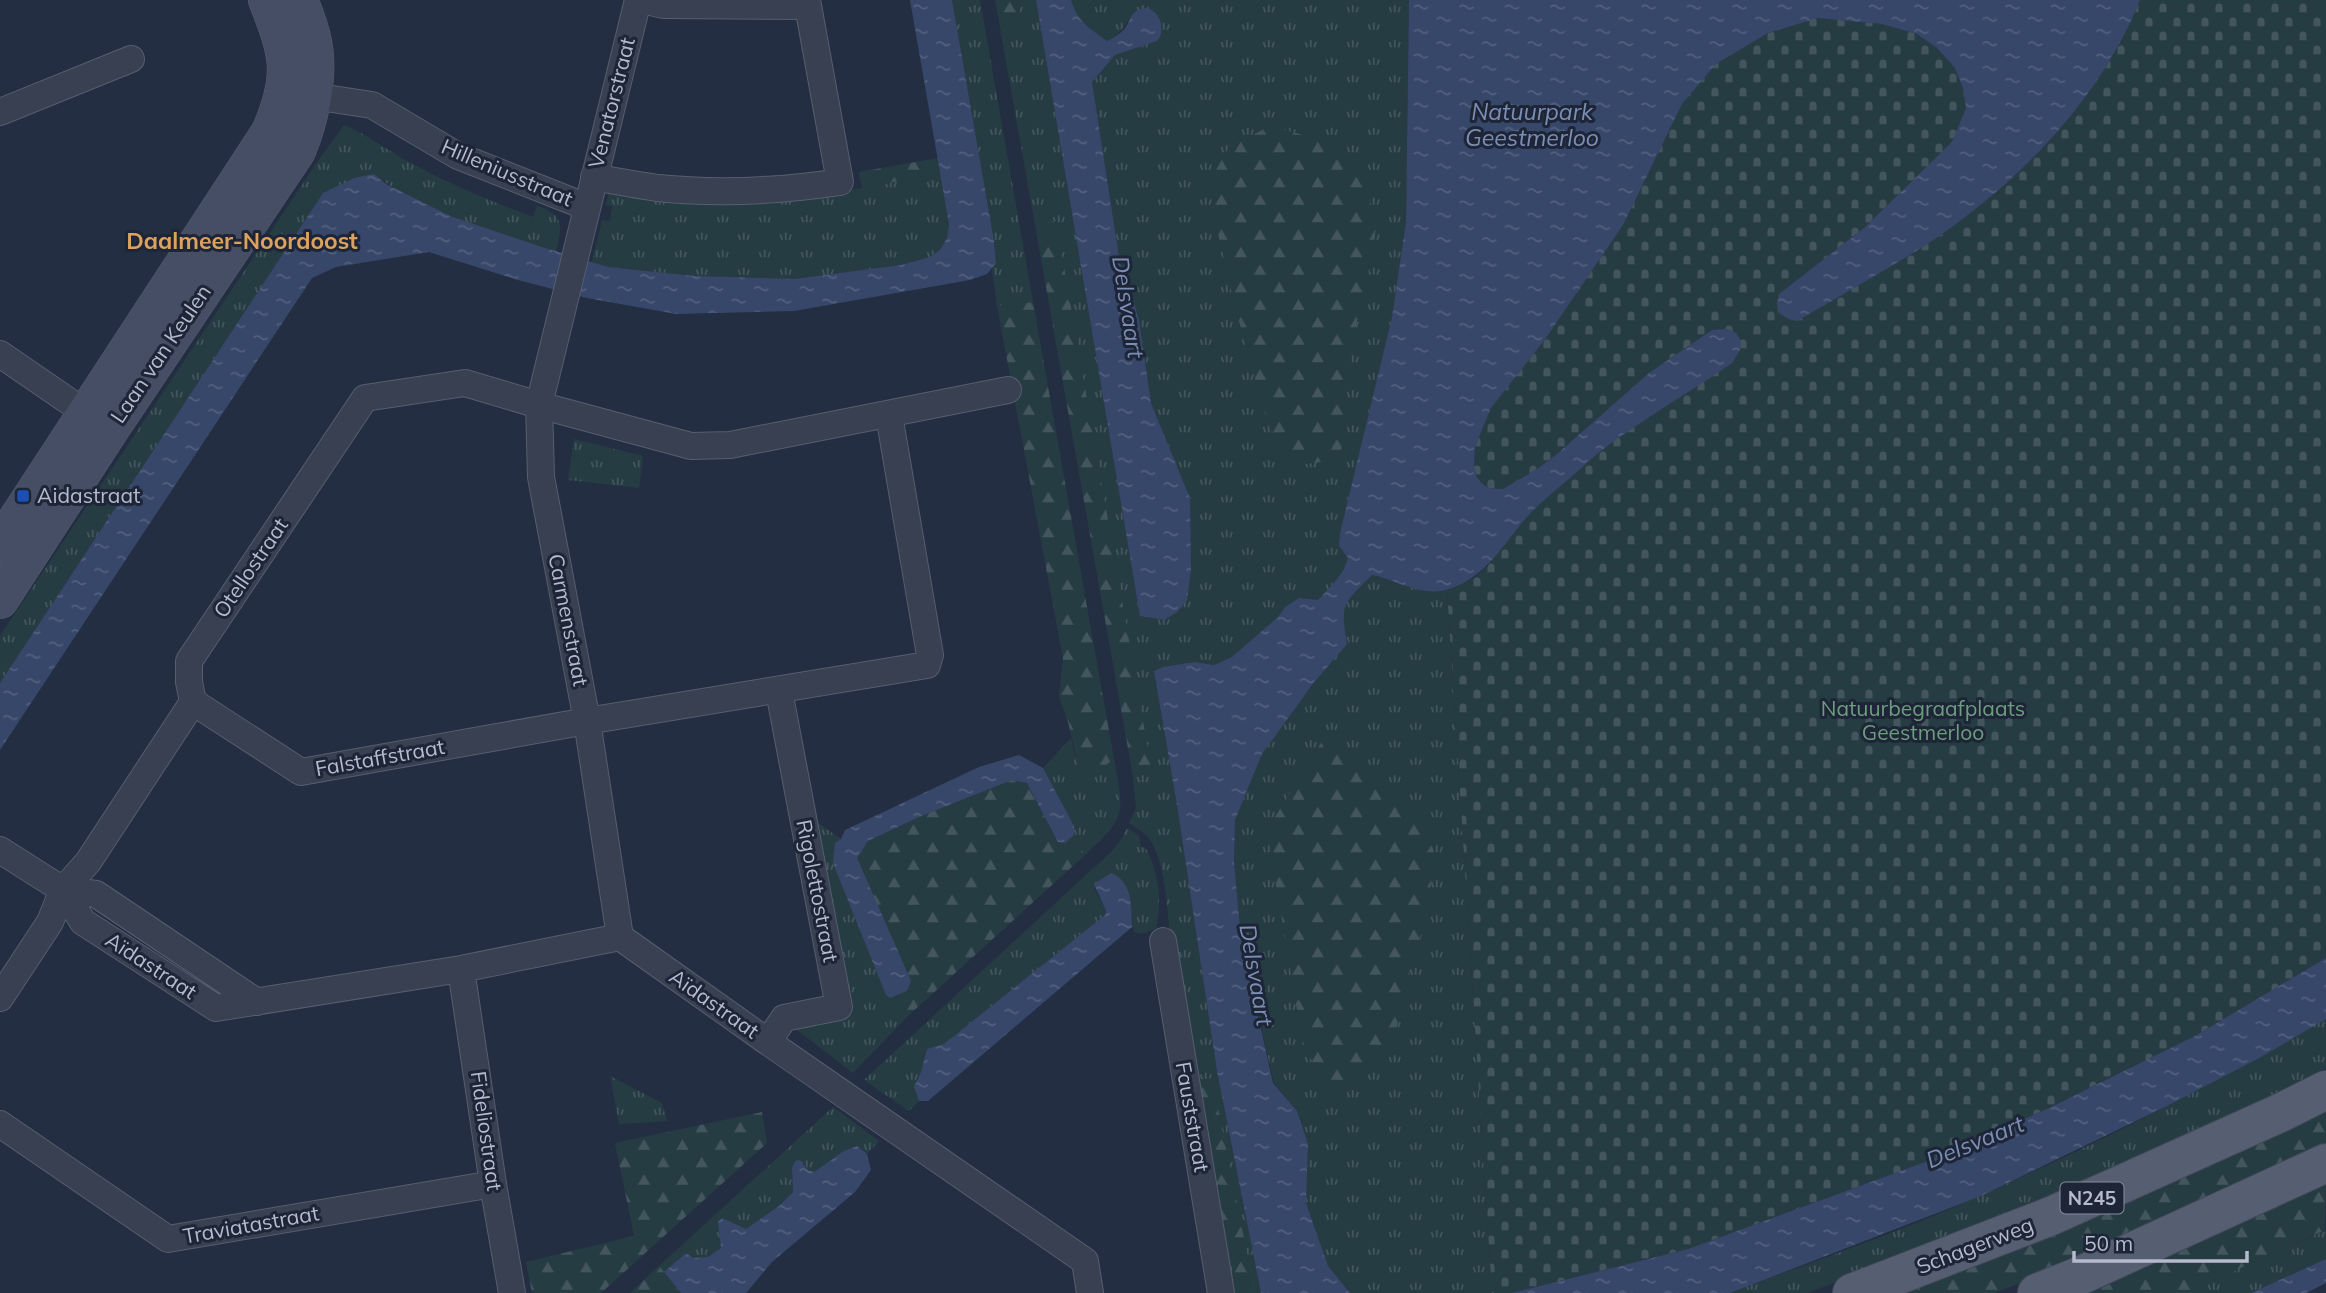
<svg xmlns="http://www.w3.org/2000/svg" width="2326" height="1293" font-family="Mulish,sans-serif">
<defs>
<pattern id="grass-tufts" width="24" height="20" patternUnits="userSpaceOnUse" patternTransform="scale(1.75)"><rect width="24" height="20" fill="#263c43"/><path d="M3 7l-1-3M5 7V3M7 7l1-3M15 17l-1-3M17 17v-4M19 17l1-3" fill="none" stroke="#43565d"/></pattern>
<pattern id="forest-firs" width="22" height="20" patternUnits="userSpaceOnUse" patternTransform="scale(1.75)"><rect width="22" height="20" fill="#263c43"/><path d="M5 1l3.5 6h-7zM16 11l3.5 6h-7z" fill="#43565d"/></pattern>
<pattern id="cemetery-stones" width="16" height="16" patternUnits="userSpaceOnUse" patternTransform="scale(1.75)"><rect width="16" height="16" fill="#263c43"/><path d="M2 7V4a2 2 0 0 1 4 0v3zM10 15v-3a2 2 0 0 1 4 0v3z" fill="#43565d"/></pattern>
<pattern id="water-ripples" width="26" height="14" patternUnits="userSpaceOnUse" patternTransform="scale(1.75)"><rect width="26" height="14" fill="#37476a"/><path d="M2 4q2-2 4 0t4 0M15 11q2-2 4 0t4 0" fill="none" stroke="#52607e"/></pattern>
</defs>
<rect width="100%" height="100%" fill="#242e42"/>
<path fill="url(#grass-tufts)" d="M952,0h28l53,302 -36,4 -5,-38 4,-5 -2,-22z
M1018,0h18l104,616 24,4 26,-122 -39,-95 -12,-83 -9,-32 -10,-25 -28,-181 23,-27 42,-14c13,-15 0,-23 -13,-32 -19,5 -17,24 -37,32 -18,-14 -29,-18 -36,-41h338l-3,222 -14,95 -52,216 -1,13 9,12 -4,11 -10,14 -16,17 -19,-2 -14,9 -7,10 -46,40 -18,8 -19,-3 -41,9 23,134 40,266 44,222h-31l-60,-345c-1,-28 -4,-85 -20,-108 -4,-7 -14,-12 -21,-17l7,-15 -3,-31 18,-4 -95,-551 -21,3 -34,-192 22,-4z
M344,125c24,10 43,25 65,37 40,22 81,39 124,55l4,-11c28,9 25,20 19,45 -62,-19 -130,-37 -182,-77l-51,19 -323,490v-47l316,-472z
M941,173l8,51 -2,14 -7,12 -10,7 -29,8 -107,14 -99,-3 -87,-9 -16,-5 10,-42 8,1 2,-15 -6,-1 4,-19 225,7z
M574,439l69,17 -4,32 -71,-8z
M1372,575c31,7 41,19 75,15l44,688 835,-320 -131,78 -148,73 -122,53 -413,131h-162l-22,-27 -22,-63 2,-59 -11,-33 -23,-28 -33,-144 -7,-77 1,-42 27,-66 16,-25 48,-61 19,-67z
M1071,738l4,18 27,12 12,-9c10,54 13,58 -29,96l-13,-18 2,-11 -31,-58z
M811,818l30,21 49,159 6,-2 12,20 -55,57 -61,-47 52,-15z
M1127,828l12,8 2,11 5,1c13,28 16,52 10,81l-15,5 -6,-2 -3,-5 -2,-29 -36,-10 12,23 -1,4 -161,129 -16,5 -7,23 -7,15 5,14 -10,10 -45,-31 248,-229 10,-13z
M2326,1019v49l-46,24 -217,98 -156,66 -100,37h-77c84,-32 170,-61 252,-98 117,-52 233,-112 344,-176z
M610,1076l52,27 5,18 -48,3z
M833,1107l46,34 -12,13 -10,-8 -43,26 -6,-2 -4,-6 -12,4 1,24 -14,14 -33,23 -28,-7 4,25 -14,10 -15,2 -7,-6 -22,19 -5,-6z
M2326,1230v29l-75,34h-66z"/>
<path fill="url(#forest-firs)" d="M995,0h23l5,29 -22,4z
M1270,126l55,15 39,43 13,38 -11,64 -13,51 -5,41 -3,54 -4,19 -12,10 -25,3 -13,-4 -23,-35 -34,-122 -19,-83 -4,-41 18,-32z
M938,158l3,15 -79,15 -3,-16z
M1056,221l96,552 -19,4 -98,-552z
M1033,302l81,457 -12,9 -13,5 -10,-4 -11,-47 -9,-26 4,-38 -66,-352z
M1324,738l53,32 50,57 6,26 -4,56 -17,54 -15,63 -13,33 -22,21 -37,3 -22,-37 -36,-216z
M1012,780l15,3 31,59 7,1 7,-6 13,18 -177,161 -12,-20 11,-5 -51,-133 12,-17 51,-24z
M1212,1078l43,215h-18l-41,-213z
M2326,1109v36l-170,83 -161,65h-89l185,-74z
M762,1112l5,31 -166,150h-69l-6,-31 108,-26 -19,-93z
M2326,1184l-1,46 -140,63h-95z
M659,1266l22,27h-51z"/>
<path fill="url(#cemetery-stones)" d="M2140,0h186v958l-131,78 -155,76 -115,50 -237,87 -176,44h-20l-45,-703 25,-11 15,-12 18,-25 32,-37 79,-66 115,-76 9,-13 -28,-20 -63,43 -92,81 -20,15 -34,20 -14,-1 -7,-4 -5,-7 -3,-9 1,-21 16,-39 55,-70 77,-113 59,-121 34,-40 52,-31 50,-15 64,6 35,10 20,14 18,20 8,20 3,20 -14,35 -88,85 -85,66 18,27c46,-27 94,-53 138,-82 87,-60 165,-140 205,-239z"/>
<path fill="url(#water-ripples)" d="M910,0h42l42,241 2,22 -9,11 -17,6 -176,31 -118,3 -89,-16 -69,-18 -89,-28 -93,15 -24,11 -312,472v-67l323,-490 31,-15 20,-4 12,10 64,32 89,30 69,21 87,9 99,3 107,-14 29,-8 10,-7 7,-12 2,-14z
M1036,0h35c7,23 18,27 36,41 5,-2 15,-8 18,-13 5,-6 4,-13 13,-18 18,-9 31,19 19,31l-42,14 -23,27 28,181 10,25 9,32 12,83 39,95 1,72 -4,30 -10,12 -13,8 -24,-4z
M1409,0h731c-40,99 -118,179 -205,239 -44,29 -92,55 -138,82l-9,-2 -10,-7 -1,-9 2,-9 85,-66 88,-86 14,-34 -3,-20 -8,-20 -18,-20 -20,-14 -35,-10 -64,-6 -50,15 -52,31 -34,40 -59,121 -77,113 -55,70 -16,39 -1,21 3,9 5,7 7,4 14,1 34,-20 20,-15 92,-81 63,-43 16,-1 8,4 5,8 -1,9 -8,13c-37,26 -76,48 -112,74 -18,12 -34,27 -50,41 -15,13 -31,25 -44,40 -24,28 -40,59 -77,71 -28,9 -51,-9 -77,-14 -29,29 -32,28 -25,69l-35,41 -50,69 -27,66 -1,42 7,77 32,144 24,28 11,33 -2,59 22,63 22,27h-89l-44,-222 -40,-266 -23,-134 9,-4 32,-5 19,3 18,-8 46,-40 7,-10 14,-9 19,2 16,-17 10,-14 4,-11 -9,-12 1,-13 52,-216 14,-95z
M1019,755l24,13 31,58v9l-9,8 -7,-1 -31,-59 -15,-3 -93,37 -51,24 -11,17 54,123 -4,10 -17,7 -4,-3 -53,-132 2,-20 6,-4 4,-9 134,-63z
M1111,873c22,9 20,33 21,54l-204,174h-9l-5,-14 7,-15 6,-23 17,-5 161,-129 1,-4 -12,-27z
M2326,958v61l-65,38 -90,47 -190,92 -251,97h-218l176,-44 237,-87 122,-53 148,-73z
M857,1146l10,8 4,16 -16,22 -83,70 -26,31h-65l-17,-21 22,-19 7,5 15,-1 13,-9 -3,-26 4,-4 24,11 33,-23 14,-14 -1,-24 3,-7 5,-1 8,10 6,2 30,-21z
M2326,1259v24l-20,10h-55z"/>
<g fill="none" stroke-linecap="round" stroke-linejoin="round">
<defs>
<path id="street" d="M642,0l21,5 145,1
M312,96l60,9 86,51 129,51
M0,112l131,-53
M594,177c21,4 42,8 64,11 60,6 122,3 182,-6l-33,-182
M0,354l86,59
M193,702l108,70 286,-51 340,-56 3,-10 -41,-240
M0,850l63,40 20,32 133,86 245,-39 159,-32 148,105 317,219 5,32
M63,890l33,4 161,108
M620,937l-33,-216 -46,-244 -2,-72 99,-405
M1163,941l58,352
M461,969l32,215 19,109
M0,998l50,-76 13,-32 25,-28 105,-160 -4,-20v-21l176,-263 100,-15 74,22 152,41 39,-1 278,-55
M768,1042l16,-24 55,-11 -60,-316
M0,1124l168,115 325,-55"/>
<path id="secondary" d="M0,545l270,-413c24,-56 19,-77 -3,-132
M0,600l110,-170 187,-279c13,-31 23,-76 16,-109 -3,-15 -8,-28 -14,-42"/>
<path id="primary" d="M1852,1293l199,-77 229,-103 46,-23
M2037,1293l40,-16 249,-114"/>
</defs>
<use href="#street" stroke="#565e6f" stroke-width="28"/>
<use href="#secondary" stroke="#565e6f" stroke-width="38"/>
<use href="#primary" stroke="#42495b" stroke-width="40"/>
<use href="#street" stroke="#384051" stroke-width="26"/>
<use href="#secondary" stroke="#464e65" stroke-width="37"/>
<use href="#primary" stroke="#565f71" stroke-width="38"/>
</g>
<rect fill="#1a4fb4" stroke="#1d2537" stroke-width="2.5" x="16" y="489" width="14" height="14" rx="3.5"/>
<g text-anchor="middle" stroke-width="6" stroke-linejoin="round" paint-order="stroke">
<rect fill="#1d2537" stroke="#878e9f" stroke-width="2" x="2060.5" y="1182.5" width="63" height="31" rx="5"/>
<g font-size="19" font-weight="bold" fill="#b5bbcc">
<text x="2092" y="1205">N245</text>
</g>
<g font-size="21" fill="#b5bbcc" stroke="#1d2537">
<text transform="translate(612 103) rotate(-76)" y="7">Venatorstraat</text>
<text transform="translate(507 173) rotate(23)" y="7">Hilleniusstraat</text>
<text transform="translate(161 354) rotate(-56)" y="7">Laan van Keulen</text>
<text transform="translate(251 568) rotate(-56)" y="7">Otellostraat</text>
<text transform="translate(568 620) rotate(79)" y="7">Carmenstraat</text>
<text transform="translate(380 758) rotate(-10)" y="7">Falstaffstraat</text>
<text transform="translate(817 891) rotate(79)" y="7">Rigolettostraat</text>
<text transform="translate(151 966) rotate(33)" y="7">Aïdastraat</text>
<text transform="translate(714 1004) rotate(35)" y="7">Aïdastraat</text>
<text transform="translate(1192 1117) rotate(80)" y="7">Fauststraat</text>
<text transform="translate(486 1131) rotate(82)" y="7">Fideliostraat</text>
<text transform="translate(251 1225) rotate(-10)" y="7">Traviatastraat</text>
<text transform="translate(1975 1246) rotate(-21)" y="7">Schagerweg</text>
</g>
<g font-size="21" fill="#b5bbcc" stroke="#1d2537" text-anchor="start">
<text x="37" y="503">Aidastraat</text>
</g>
<g font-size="21" fill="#6b9e7c" stroke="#1d2537">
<text x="1923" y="716">Natuurbegraafplaats<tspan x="1923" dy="24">Geestmerloo</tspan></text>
</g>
<g font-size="23" font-style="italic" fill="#7c8eb4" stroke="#1d2537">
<text x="1532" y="120">Natuurpark<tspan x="1532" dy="26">Geestmerloo</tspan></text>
<text transform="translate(1128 307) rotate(81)" y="8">Delsvaart</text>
<text transform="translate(1256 975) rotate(80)" y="8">Delsvaart</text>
<text transform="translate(1975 1142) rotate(-22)" y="8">Delsvaart</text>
</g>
<g font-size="23" font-weight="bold" fill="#dca360" stroke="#1d2537">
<text x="242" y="249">Daalmeer-Noordoost</text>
</g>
</g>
<path d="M2074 1251v10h173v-10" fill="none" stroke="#b5bbcc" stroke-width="3.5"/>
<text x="2084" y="1251" font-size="21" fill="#b5bbcc" stroke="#1d2537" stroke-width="5" paint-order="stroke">50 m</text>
</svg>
